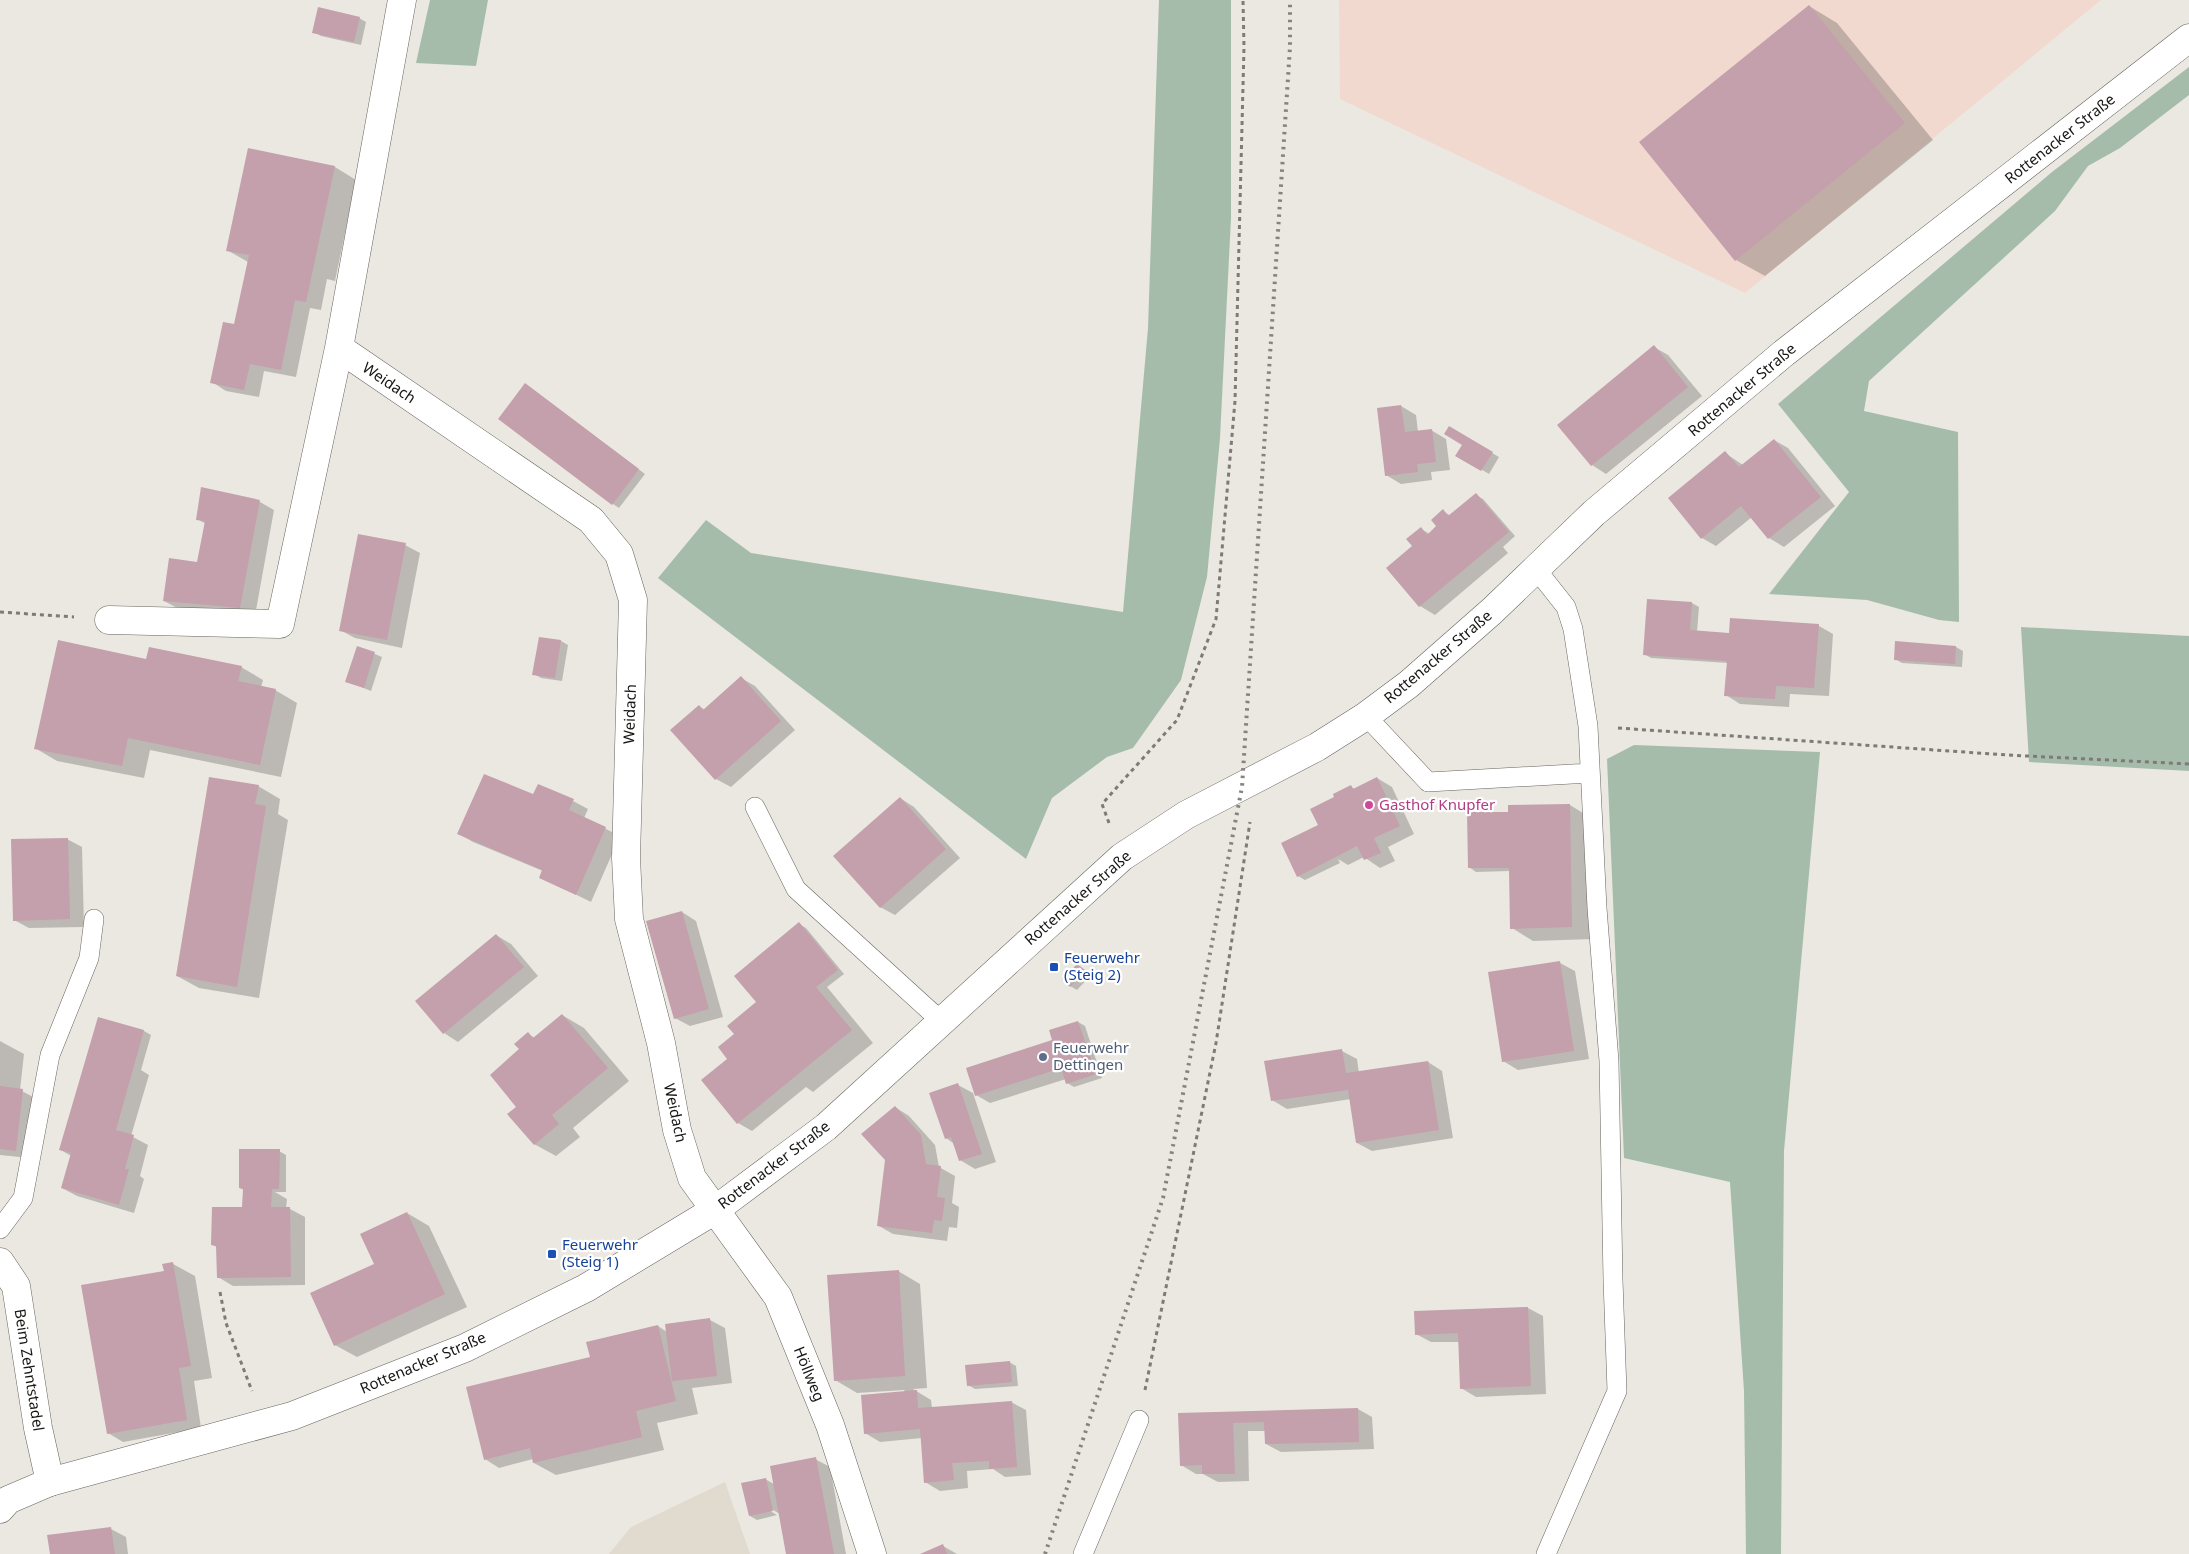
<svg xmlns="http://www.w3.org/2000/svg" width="2189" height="1554" font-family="'Noto Sans',sans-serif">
<rect width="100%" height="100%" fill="#ebe8e2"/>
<path fill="#e0dbce" d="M725,1482l25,72h-141l22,-27z"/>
<path fill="#f1d9cf" d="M1339,0h762l-356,293 -405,-194z"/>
<path fill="#a6bcab" d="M430,0h58l-12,66 -60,-3z
M1159,0h72v218l-11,220 -13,139 -26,103 -48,68 -26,9 -55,41 -26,61 -368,-281 48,-58 45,33 372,59 25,-284z
M2189,67v28l-69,53 -32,18 -33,45 -186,170 -5,30 94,21 1,190 -20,-2 -72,-20 -98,-6 80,-102 -71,-88 274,-232z
M2021,627l168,9v135l-160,-9z
M1634,745l186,7 -36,399 -3,403h-35l-2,-163 -14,-209 -106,-24 -17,-399z"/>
<path fill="#0003" d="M1809,6l28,17 96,117 -168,136 -29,-16z
M359,18l7,4 -5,23 -40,-9 -7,-4z
M335,167l21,13 -21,101 -8,-2 -6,31 -11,-2 -14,69 -32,-6 -5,26 -33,-6 -14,-9 23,-56 13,-64 -21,-12z
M1654,347l14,8 34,41 -96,78 -14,-9z
M532,389l113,85 -26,34 -6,-4z
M1401,406l15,9 2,17 13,-2 15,9 4,31 -19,2 1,8 -31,4 -15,-9z
M1449,428l50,29 -10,17 -32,-19 6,-11z
M1774,440l14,8 47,58 -51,41 -15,-9 -17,-21 -36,29 -14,-8 23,-85 18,12z
M1476,495l7,4 32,37 -12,11 5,6 -73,62 -15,-9 -33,-38 26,-22 8,-17 9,5 8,-7 5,-16 8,5z
M260,502l14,8 -19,106 -76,-7 -15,-8 34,-38 8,-39 -9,-5z
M405,545l15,8 -18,95 -47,-10 -15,-8z
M1692,603l7,4 -2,25 33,2 89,-8 14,8 -4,62 -39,-2 -1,13 -49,-3 -14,-9 2,-32 -77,-5 -7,-4z
M540,638l21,3 7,4 -6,36 -21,-3 -7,-4z
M358,647l24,10 -11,34 -25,-10z
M1956,647l7,4 -1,16 -60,-4 -7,-4z
M147,661l94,6 22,13 -2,7 14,3 22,13 -16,74 -131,-27 -6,28 -87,-17 -22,-13z
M741,678l14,8 40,44 -64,57 -15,-8 -17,-73 6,4z
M1377,778l15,9 22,47 -26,13 7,14 -15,7 -16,-11 -16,8 -10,-6 2,4 -35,17 -7,-4 21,-50 17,-28 15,-11 4,2z
M258,786l22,13 -2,15 10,6 -29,178 -60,-10 -22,-12z
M534,796l39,5 15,8 -4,9 36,18 -29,66 -51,-25 3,-6 -70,-29 -14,-8z
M900,798l14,9 46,51 -65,57 -15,-8z
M1570,805l21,13 2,121 -60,2 -21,-13 -2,-57 -34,1 -7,-5 40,-54z
M67,839l15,8 2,80 -55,1 -15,-8z
M682,912l14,9 27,96 -33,9 -15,-8z
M799,924l7,4 38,46 -17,13 46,56 -60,49 -7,-5 -54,44 -14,-8 -9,-64 5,-24 24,-32z
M496,935l15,9 27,32 -80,66 -14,-9z
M1560,963l15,8 14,88 -71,11 -15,-9z
M1077,965l14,10 -14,15 -7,-4z
M562,1015l22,13 45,53 -56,47 7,9 -24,19 -22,-12 -16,-37 3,-58 7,-15 7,4z
M99,1018l45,13 7,4 -10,35 8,5 -18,61 17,9 -8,31 4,3 -10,34 -57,-17 -15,-8 9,-32 -10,-6z
M1078,1022l7,4 17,52 -28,9 -7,-4 -1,-4 -76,24 -14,-8z
M0,1041l24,13 -4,36 17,9 -7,59 -30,-3z
M1342,1051l15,8 2,14 69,-11 14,9 11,67 -81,13 -15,-8 -6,-44 -64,10 -15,-9z
M958,1085l15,8 23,69 -21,7 -15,-9 -7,-17 -7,-5z
M895,1107l14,9 26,29 4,22 16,9 -3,27 7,4 -2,21 -8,-1 -2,14 -54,-7 -14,-8z
M279,1151l7,4v37h-11l12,7 -1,9 4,1 15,8v68l-72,1 -15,-9v-29l-5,-3 30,-36 1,-19 -4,-2z
M407,1213l22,13 38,81 -110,50 -22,-12 40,-81z
M173,1264l22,12 17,102 -18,3 7,47 -78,14 -15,-9 57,-161z
M898,1271l22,13 7,104 -14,1 18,11 1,8 79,-6 15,8 5,65 -26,2 -12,-8 -26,2 1,17 -28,3 -15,-9 -3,-44 -42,4 -15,-9 40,-41 -1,-2 -47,3 -22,-13z
M1528,1308l15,8 3,78 -70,3 -15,-9 -2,-46h-28l-15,-8v-22z
M710,1320l15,8 7,55 -40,5 6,26 -41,9 7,27 -108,25 -22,-12 -1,-4 -34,9 -14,-9 107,-101 66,-32 9,6z
M1009,1362l7,4 2,20 -43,3 -7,-4z
M1358,1409l14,8 2,32 -93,3 -15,-8v-13h-18l1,50 -31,1 -15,-8h-7l-15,-9 -2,-51z
M815,1459l15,8 16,87h-58l-8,-40 -12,-7 -1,2 10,6 -20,5 -7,-4 15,-37 9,5z
M111,1529l15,8 2,17h-77z
M943,1546l14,8h-33z"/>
<path fill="#c49fac" d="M1809,5l96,118 -170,138 -96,-119z
M318,7l42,10 -6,25 -42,-9z
M248,148l87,18 -29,136 -11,-2 -14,70 -31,-6 -6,26 -34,-7 13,-61 11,2 15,-69 -23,-4z
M1654,345l34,42 -97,79 -34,-41z
M525,383l114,86 -27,36 -114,-86z
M1401,405l4,27 27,-3 4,33 -19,2 1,8 -33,4 -8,-68z
M1449,426l44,26 -12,19 -26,-15 7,-11 -18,-11z
M1774,439l47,58 -53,42 -27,-33 -40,33 -33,-41 57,-47 14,16z
M201,487l59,13 -20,108 -77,-7 6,-43 28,4 8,-41 -9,-1z
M1476,493l33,39 -90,75 -33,-39 26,-22 -6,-7 15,-12 6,8 9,-9 -5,-6 12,-11 5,7z
M358,534l48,9 -19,97 -48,-9z
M1647,599l45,3 -2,28 39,3 1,-15 89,6 -5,64 -38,-2 -1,13 -51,-3 3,-35 -84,-6z
M539,637l22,3 -6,38 -23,-3z
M58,640l88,19 3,-12 93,19 -4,15 38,8 -16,76 -132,-27 -6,28 -88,-17z
M1895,641l61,5 -1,18 -61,-4z
M357,646l18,6 -11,36 -19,-6z
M741,676l40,45 -66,59 -45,-50 29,-25 4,5z
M484,774l49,20 5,-10 36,15 -5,11 37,17 -30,68 -37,-17 3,-8 -85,-36z
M209,777l50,8 -4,19 11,2 -29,181 -61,-11z
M1377,777l23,49 -26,12 7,15 -17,7 -7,-14 -60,31 -16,-34 37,-18 -8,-16 24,-12 -1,-3 18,-9 2,4z
M900,797l46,52 -66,59 -47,-52z
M1570,804l2,123 -62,2 -1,-61h-41l-1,-56h41v-7z
M68,838l2,81 -57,2 -2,-82z
M682,911l27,98 -35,10 -28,-98z
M799,922l39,48 -22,17 36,43 -115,94 -36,-44 26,-21 -9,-12 16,-13 -7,-8 29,-24 -22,-26z
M496,934l28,33 -81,67 -28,-33z
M1560,961l14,90 -72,11 -14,-90z
M1077,964l8,6 -15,17 -8,-8z
M562,1014l46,54 -56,47 7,9 -25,21 -27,-31 9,-7 -26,-32 29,-26 -5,-5 14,-12 5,6z
M98,1017l46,13 -28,100 18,5 -9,34h4l-10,36 -58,-17 10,-35 -12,-3z
M1078,1021l18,53 -30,10 -5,-16 -86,28 -9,-28 86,-28 -3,-10z
M1342,1049l4,24 82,-12 11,69 -83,13 -8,-53 -77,11 -7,-40z
M958,1083l24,71 -23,7 -8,-24 -6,2 -16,-46z
M0,1086l23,3 -7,62 -16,-2z
M895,1106l26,29 5,29 15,2 -4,31 8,1 -3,23 -8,-1 -2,13 -55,-7 8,-66 -24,-26z
M239,1149h41l-1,40h-7l-1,18h19l1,70 -74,1 -1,-32 -5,-1 1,-38h30l1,-18 -4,-1z
M407,1212l38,82 -111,52 -24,-53 64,-29 -14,-30z
M173,1262l18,104 -12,2 8,52 -80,14 -26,-149 83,-14 -2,-7z
M899,1270l6,106 -71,5 -7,-106z
M1528,1307l3,79 -71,3 -2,-56 -43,2 -1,-24z
M710,1318l7,58 -45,5 -7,-57z
M658,1325l18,76 -40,10 6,26 -109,26 -3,-15 -46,12 -18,-73 124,-30 -4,-15z
M1010,1361l2,21 -45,4 -2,-21z
M917,1390l1,18 94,-7 5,66 -28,2v-8l-37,2 2,17 -30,3 -4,-54 -56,5 -3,-39z
M1358,1408l1,34 -94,2 -1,-22 -31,1 2,51h-33v-9l-22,1 -2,-53z
M816,1457l18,97h-48l-16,-88z
M766,1478l7,33 -24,5 -8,-33z
M111,1527l4,27h-65l-3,-19z
M943,1544l4,10h-27z"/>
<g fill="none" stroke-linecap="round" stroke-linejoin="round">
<defs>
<path id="lane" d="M1536,569l30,38 7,22 15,97 9,182 12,153 4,219 4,111 -71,163
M1366,716l62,66 162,-9
M755,807l41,82 145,132
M0,1229l23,-31 27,-143 39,-97 5,-39
M1083,1554l56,-134"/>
<path id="street" d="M402,0l-63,348 252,172 28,34 14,46 -7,258 3,61 32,124 16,87 15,48 86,119 52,128 42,129
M109,620l171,4 59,-276
M0,1262l16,24 22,142 12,54"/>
<path id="secondary" d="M0,1509l8,-9 42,-18 242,-66 173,-68 121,-60 129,-78 111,-83 296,-270 64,-42 131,-68 49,-31 43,-32 83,-73 102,-98 190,-160 405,-315"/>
</defs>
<use href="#lane" stroke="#66645e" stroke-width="20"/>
<use href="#street" stroke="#66645e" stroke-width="29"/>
<use href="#secondary" stroke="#66645e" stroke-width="29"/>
<path stroke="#7d7b77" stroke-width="3" stroke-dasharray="4 4" stroke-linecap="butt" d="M0,612l74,5
M1618,728l389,27 182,9
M1109,823l-7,-19 75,-84 39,-101 19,-218 9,-354 -1,-47
M220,1292l6,31 26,68
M1145,1390l71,-347 34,-221"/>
<use href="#lane" stroke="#fff" stroke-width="19"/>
<use href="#street" stroke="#fff" stroke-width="28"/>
<use href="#secondary" stroke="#fff" stroke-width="28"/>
<path stroke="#85837f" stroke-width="4" stroke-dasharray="2.5 5" stroke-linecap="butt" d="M1045,1554l118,-356 79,-411 48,-740v-47"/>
</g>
<circle fill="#d1479c" stroke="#fff" stroke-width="2" cx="1369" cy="805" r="5"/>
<g fill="#1a4fb4" stroke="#fff" stroke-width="2">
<rect x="1049" y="962" width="10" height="10" rx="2.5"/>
<rect x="547" y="1249" width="10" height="10" rx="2.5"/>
</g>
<circle fill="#5c6f8a" stroke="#fff" stroke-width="2" cx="1043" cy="1057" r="5"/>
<g text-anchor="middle" stroke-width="4.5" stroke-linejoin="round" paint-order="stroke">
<g font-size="15" fill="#171614" stroke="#fff">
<text transform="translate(2060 139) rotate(-38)" y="5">Rottenacker Straße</text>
<text transform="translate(389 383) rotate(34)" y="5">Weidach</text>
<text transform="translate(1742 390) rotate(-40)" y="5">Rottenacker Straße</text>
<text transform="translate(1438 657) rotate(-40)" y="5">Rottenacker Straße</text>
<text transform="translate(630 714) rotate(-88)" y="5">Weidach</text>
<text transform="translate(1078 898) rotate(-41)" y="5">Rottenacker Straße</text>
<text transform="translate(675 1113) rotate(78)" y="5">Weidach</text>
<text transform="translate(774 1165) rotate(-37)" y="5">Rottenacker Straße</text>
<text transform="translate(423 1363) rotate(-23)" y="5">Rottenacker Straße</text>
<text transform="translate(29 1370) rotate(81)" y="5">Beim Zehntstadel</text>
<text transform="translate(809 1374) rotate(68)" y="5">Höllweg</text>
</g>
<g font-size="15" fill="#b23c85" stroke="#fff" text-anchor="start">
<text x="1379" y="810">Gasthof Knupfer</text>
</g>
<g font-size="15" fill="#164399" stroke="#fff" text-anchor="start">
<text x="1064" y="963">Feuerwehr<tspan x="1064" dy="17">(Steig 2)</tspan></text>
<text x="562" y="1250">Feuerwehr<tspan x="562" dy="17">(Steig 1)</tspan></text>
</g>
<g font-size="15" fill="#4e5e75" stroke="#fff" text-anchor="start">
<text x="1053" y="1053">Feuerwehr<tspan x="1053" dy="17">Dettingen</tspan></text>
</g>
</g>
</svg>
